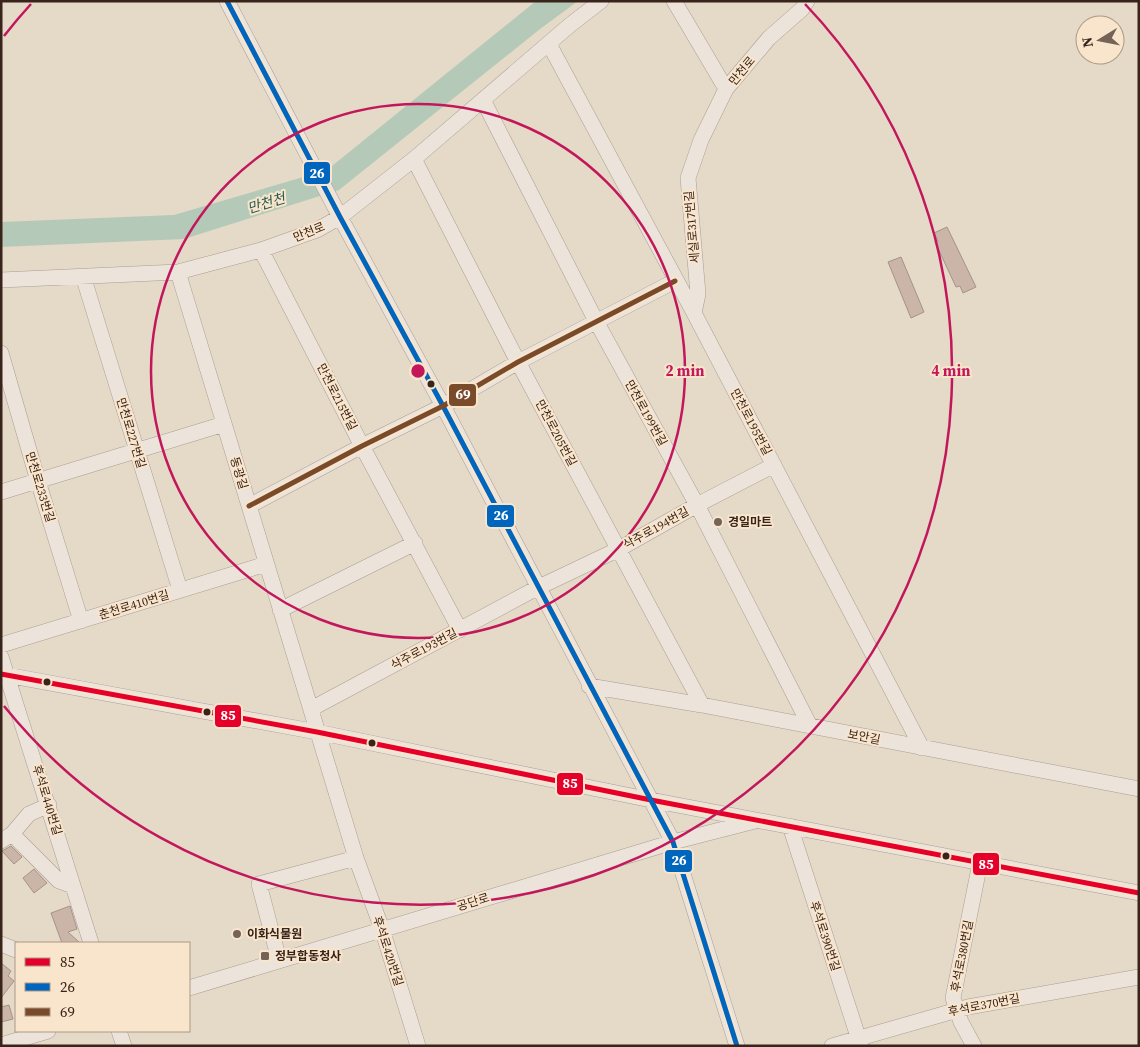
<svg xmlns="http://www.w3.org/2000/svg" width="1140" height="1047" font-family="'Source Serif 4','Noto Sans KR',serif">
<rect width="100%" height="100%" fill="#e5d9c8"/>
<path fill="#b5c9b9" d="M536,1h42l-38,28 -201,161 -155,49 -183,8v-25l173,-7 153,-45z"/>
<path fill="#cab5a8" stroke="#a59388" d="M947,227l29,60 -13,6 -3,-7 -4,1 -21,-45 3,-1 -4,-8z
M901,257l23,55 -13,6 -23,-56z
M11,846l11,11 -8,7 -12,-13z
M34,869l13,14 -13,10 -11,-15z
M70,906l7,23 -9,3 12,11h-18l-11,-30z
M1,963l10,8 -3,5 6,5 -13,17z
M9,1005l4,14 -12,3v-15z"/>
<g fill="none" stroke-linecap="round" stroke-linejoin="round">
<defs>
<path id="minor" d="M227,1l113,216 103,189 230,436 64,204
M674,1l52,88
M549,44l145,269 228,435
M483,100l113,221 101,184 113,221
M414,159l104,203 184,343
M261,250l101,196 98,184
M178,272l178,586 26,71 36,117
M83,276l97,314
M1,280l177,-8 83,-22 56,-20 23,-13 74,-58 156,-134 31,-24
M694,313l4,-19 -10,-116 13,-38 25,-51 43,-51 33,-29 5,-8
M1,353l37,128 43,140
M1,492l223,-68
M249,506l113,-60 81,-40 75,-44 157,-81
M280,610l135,-67
M1,645l265,-81
M1,657l90,286
M1,674l316,58 334,68 488,93
M589,686l113,19 437,84
M311,709l226,-121 82,-39 78,-44 77,-40
M790,826l71,220
M12,834l47,47 14,5
M1,841l11,-7 17,-20 20,-9
M1,944l15,6
M279,960l-20,-76 97,-26
M189,988l484,-146 82,-21
M119,1031l5,15
M1,1045l47,-14
M832,1046l136,-39 171,-30
M974,1046l-13,-24 -8,-24 27,-135"/>
</defs>
<use href="#minor" stroke="#aa9e92" stroke-width="16"/>
<use href="#minor" stroke="#ece4db" stroke-width="15"/>
<defs>
<path id="bus-1" d="M1,674l316,58 334,68 488,93"/>
<path id="bus-2" d="M227,1l113,216 103,189 230,436 64,204"/>
<path id="bus-3" d="M249,506l113,-60 81,-40 75,-44 157,-81"/>
</defs>
<use href="#bus-1" stroke="#f9e5cc" stroke-width="9"/>
<use href="#bus-2" stroke="#f9e5cc" stroke-width="9"/>
<use href="#bus-3" stroke="#f9e5cc" stroke-width="9"/>
<use href="#bus-1" stroke="#e4002b" stroke-width="5"/>
<use href="#bus-2" stroke="#0065bd" stroke-width="5"/>
<use href="#bus-3" stroke="#7a4b2a" stroke-width="5"/>
</g>
<g fill="none" stroke="#c2185b" stroke-width="2.5">
<circle cx="418" cy="371" r="267"/>
<path d="M4 36A533 533 0 0 1 31 4M805 4A533 533 0 1 1 4 706"/>
</g>
<g fill="#38241a" stroke="#f9e5cc" stroke-width="2">
<circle cx="431" cy="384" r="4.5"/>
<circle cx="47" cy="682" r="4.5"/>
<circle cx="207" cy="712" r="4.5"/>
<circle cx="372" cy="743" r="4.5"/>
<circle cx="946" cy="856" r="4.5"/>
</g>
<g fill="#756357" stroke="#f9e5cc" stroke-width="2">
<circle cx="718" cy="522" r="5"/>
<circle cx="237" cy="934" r="5"/>
<rect x="260" y="951" width="10" height="10" rx="2.5"/>
</g>
<g text-anchor="middle" stroke-width="4" stroke-linejoin="round" paint-order="stroke">
<g font-size="12" fill="#38241a" stroke="#f9e5cc">
<text transform="translate(742 71) rotate(-50)" y="4">만천로</text>
<text transform="translate(692 227) rotate(-95)" y="4">세실로317번길</text>
<text transform="translate(309 232) rotate(-22)" y="4">만천로</text>
<text transform="translate(337 397) rotate(63)" y="4">만천로215번길</text>
<text transform="translate(646 413) rotate(61)" y="4">만천로199번길</text>
<text transform="translate(751 422) rotate(62)" y="4">만천로195번길</text>
<text transform="translate(131 433) rotate(73)" y="4">만천로227번길</text>
<text transform="translate(556 433) rotate(62)" y="4">만천로205번길</text>
<text transform="translate(239 473) rotate(73)" y="4">동광길</text>
<text transform="translate(40 487) rotate(73)" y="4">만천로233번길</text>
<text transform="translate(656 528) rotate(-29)" y="4">삭주로194번길</text>
<text transform="translate(134 605) rotate(-17)" y="4">춘천로410번길</text>
<text transform="translate(424 649) rotate(-28)" y="4">삭주로193번길</text>
<text transform="translate(864 737) rotate(11)" y="4">보안길</text>
<text transform="translate(47 800) rotate(73)" y="4">후석로440번길</text>
<text transform="translate(473 902) rotate(-17)" y="4">공단로</text>
<text transform="translate(825 936) rotate(72)" y="4">후석로390번길</text>
<text transform="translate(388 951) rotate(72)" y="4">후석로420번길</text>
<text transform="translate(962 956) rotate(-79)" y="4">후석로380번길</text>
<text transform="translate(984 1005) rotate(-11)" y="4">후석로370번길</text>
</g>
<g font-size="12" font-weight="bold" fill="#38241a" stroke="#f9e5cc" text-anchor="start">
<text x="728" y="526">경일마트</text>
<text x="247" y="938">이화식물원</text>
<text x="275" y="960">정부합동청사</text>
</g>
<g font-size="14" font-style="italic" fill="#275a4f" stroke="#f9e5cc">
<text transform="translate(266 203) rotate(-17)" y="5">만천천</text>
</g>
</g>
<circle cx="418" cy="371" r="8" fill="#c2185b" stroke="#f9e5cc" stroke-width="2.5"/>
<g font-size="15" text-anchor="middle" font-weight="bold" fill="#c2185b" stroke="#f9e5cc" stroke-width="4" stroke-linejoin="round" paint-order="stroke">
<text x="685" y="376">2 min</text>
<text x="951" y="376">4 min</text>
</g>
<g stroke="#f9e5cc" stroke-width="2">
<rect x="303" y="161" width="28" height="24" rx="5" fill="#0065bd"/>
<rect x="448" y="383" width="29" height="24" rx="5" fill="#7a4b2a"/>
<rect x="486" y="504" width="29" height="24" rx="5" fill="#0065bd"/>
<rect x="214" y="704" width="28" height="24" rx="5" fill="#e4002b"/>
<rect x="556" y="772" width="28" height="24" rx="5" fill="#e4002b"/>
<rect x="664" y="849" width="29" height="24" rx="5" fill="#0065bd"/>
<rect x="972" y="852" width="28" height="24" rx="5" fill="#e4002b"/>
</g>
<g font-size="14" text-anchor="middle" font-weight="bold" fill="#fff">
<text x="317" y="178">26</text>
<text x="463" y="399">69</text>
<text x="501" y="520">26</text>
<text x="228" y="720">85</text>
<text x="570" y="788">85</text>
<text x="679" y="865">26</text>
<text x="986" y="869">85</text>
</g>
<rect width="1140" height="1047" fill="none" stroke="#38241a" stroke-width="5"/>
<rect x="15" y="942" width="175" height="90" fill="#f9e5cc" stroke="#ac9885"/>
<rect x="25" y="958" width="25" height="8" fill="#e4002b" stroke="#ac9885"/>
<text x="60" y="967" font-size="15" fill="#38241a">85</text>
<rect x="25" y="983" width="25" height="8" fill="#0065bd" stroke="#ac9885"/>
<text x="60" y="992" font-size="15" fill="#38241a">26</text>
<rect x="25" y="1008" width="25" height="8" fill="#7a4b2a" stroke="#ac9885"/>
<text x="60" y="1017" font-size="15" fill="#38241a">69</text>
<g transform="translate(1100 40) rotate(260)"><circle r="24" fill="#f9e5cc" stroke="#ac9885"/>
<path d="M0-4L9 19L0 12L-9 19Z" fill="#756357"/>
<text y="-8" font-size="14" font-weight="bold" text-anchor="middle" fill="#38241a">N</text>
</g>
</svg>
